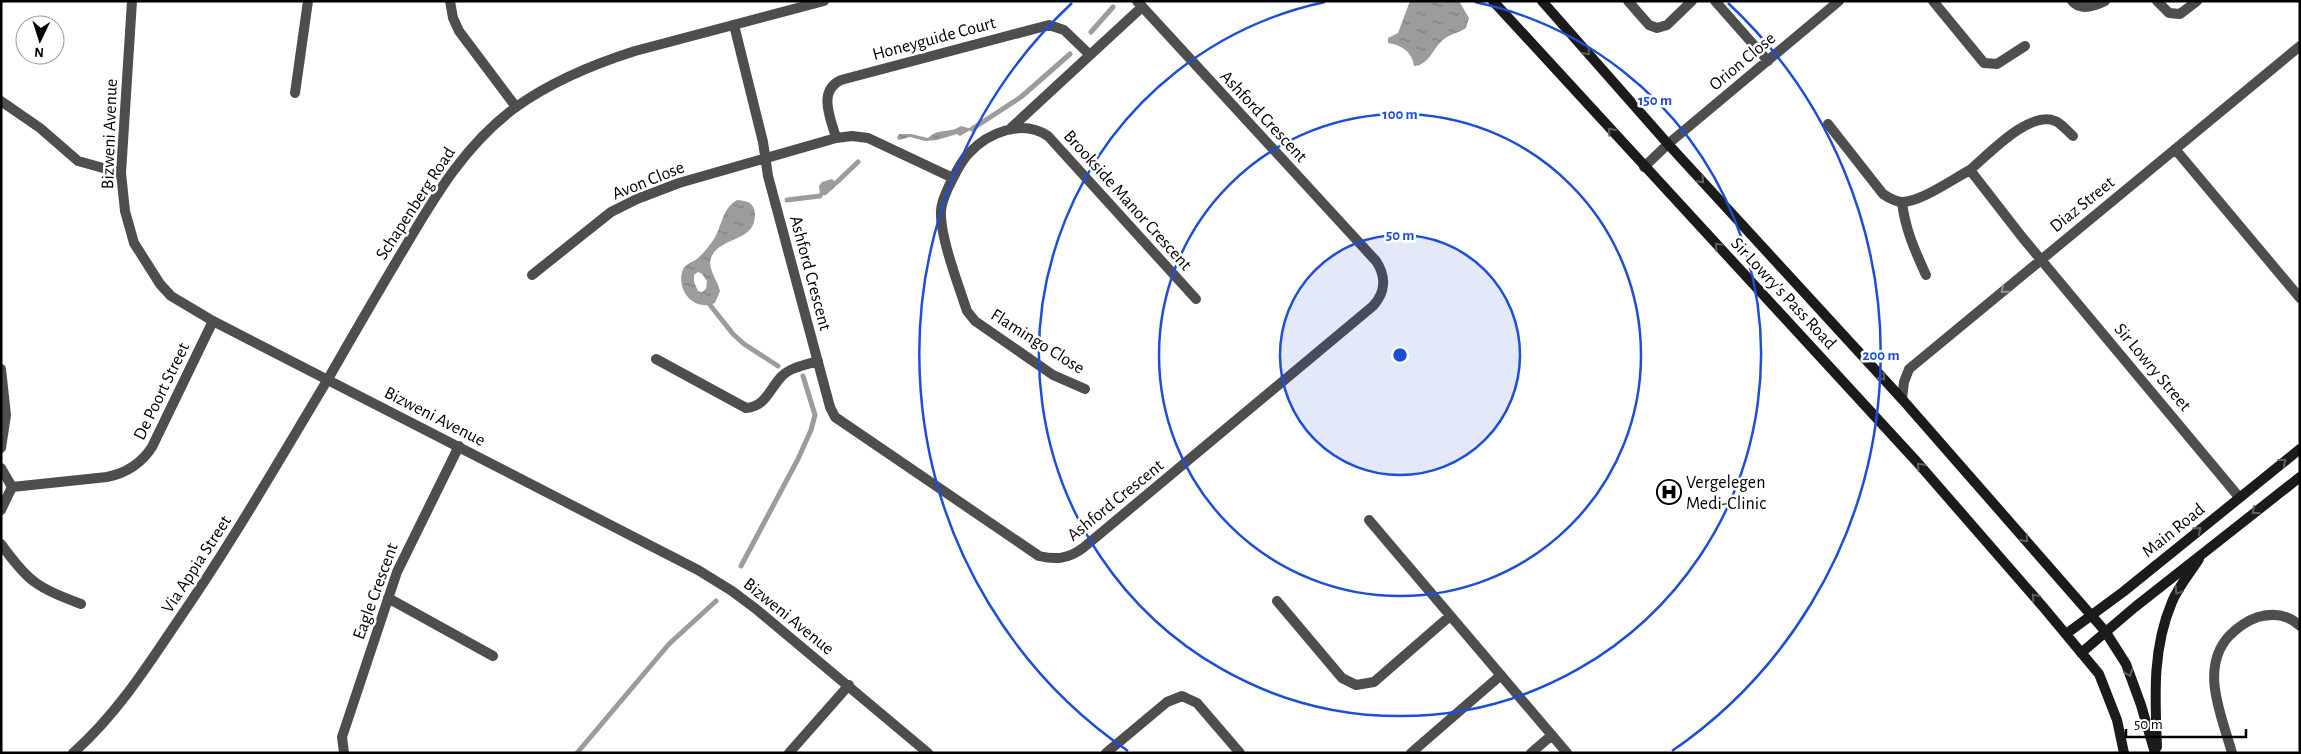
<svg xmlns="http://www.w3.org/2000/svg" width="2301" height="754" font-family="'Alegreya Sans',sans-serif">
<defs>
<pattern id="water-ripples" width="26" height="14" patternUnits="userSpaceOnUse" patternTransform="scale(1.25)"><rect width="26" height="14" fill="#9c9c9c"/><path d="M2 4q2-2 4 0t4 0M15 11q2-2 4 0t4 0" fill="none" stroke="#7d7d7d"/></pattern>
</defs>
<rect width="100%" height="100%" fill="#fff"/>
<path fill="url(#water-ripples)" fill-rule="evenodd" d="M1410,1h49l10,17 -3,10c-7,5 -16,6 -22,11 -11,8 -14,26 -30,27 -2,-14 -12,-21 -26,-23v-5l10,-5z
M961,126l11,3 -12,7 -3,-2 -20,6 -12,1 -15,-4 -11,3 -2,-2 2,-4h12l17,4c12,-11 21,-4 33,-12z
M832,179l6,5 -12,11 -6,1 -1,-10 3,-4z
M737,200c4,0 10,1 14,4 3,3 4,7 4,11 0,28 -36,21 -44,43 -4,10 7,23 9,33l-5,12c-20,9 -38,-11 -33,-31 3,-10 12,-9 17,-15 5,-4 9,-10 13,-15 10,-13 9,-33 25,-42zM698,272l4,2 5,7 -1,8 -4,3 -4,-1 -4,-9v-7z"/>
<g fill="none" stroke-linecap="round" stroke-linejoin="round">
<path stroke="#9c9c9c" stroke-width="5" d="M1091,32l22,-25
M972,129l49,-32 49,-43
M837,182l21,-20
M787,200l33,-4
M710,305l23,29 11,10 34,22
M741,566l57,-107 13,-29 4,-15 -12,-39
M577,753l92,-109 47,-43"/>
<path stroke="#4e4e4e" stroke-width="10" d="M450,1l3,17 6,13 57,76
M1628,1l21,24 8,3 10,-3 25,-24
M1715,1l53,60
M1933,1l51,62 13,1 28,-18
M2072,1c8,10 23,5 33,0
M2157,1l12,12 11,1 17,-13
M734,25l29,117 5,34 62,231 5,10 204,139c17,4 29,3 44,-8l290,-242c13,-14 13,-30 3,-45l-239,-260
M295,93l13,-92
M1,101l39,27 38,33 43,12
M1828,124l55,70c6,4 11,7 18,8 18,1 52,-23 69,-32l52,67 217,260
M1011,128l131,-121
M836,138c-5,-19 -19,-47 5,-58l208,-55 15,5 26,25
M2175,149l125,149
M1644,167l24,-23 171,-143
M1970,170c18,-15 59,-60 85,-49 6,2 12,10 18,15
M1902,202c3,27 13,49 24,73
M532,275l79,-63 26,-13 42,-16 157,-45 16,-2 16,2 85,40
M656,359l90,49c20,-2 23,-18 35,-31 9,-10 25,-12 37,-16
M1,369l5,46 -5,33
M1085,389l-32,-14 -78,-54 -8,-10c-8,-24 -26,-72 -26,-96 -1,-10 4,-20 8,-29 6,-11 11,-24 20,-33 20,-21 53,-34 79,-17l148,163
M1902,399l2,-17 5,-13 391,-323
M1,468l11,19 -11,23
M12,487l95,-10c20,-4 34,-13 45,-30l61,-126
M1369,520l198,233
M1,544c28,39 36,43 80,60
M388,598l105,58
M1277,601l65,77 14,7 18,-3 76,-66
M73,753c41,-36 72,-83 102,-128 55,-79 103,-163 153,-246
M344,753l-2,-16 55,-165 62,-126
M789,753l60,-68
M1106,753l61,-51 15,-6 15,7 43,50
M1411,753l90,-78
M1531,753l21,-18
M2232,753c-10,-37 -33,-84 -3,-117 8,-8 17,-15 29,-19 15,-4 30,-3 42,9"/>
<path stroke="#4e4e4e" stroke-width="10" d="M132,1l-11,172 4,38 9,32 26,41 11,12 42,25 485,249 34,21 24,18 172,144
M328,379c24,-42 49,-85 74,-127 32,-54 62,-107 114,-145 35,-25 78,-43 119,-56l189,-50"/>
<path stroke="#1b1b1b" stroke-width="10" d="M1493,1l424,461 127,146 55,66 18,46 7,33
M1542,1l126,143 234,255 203,232 21,33 15,41 14,48
M2066,634l57,-42 177,-143
M2081,653l54,-46 165,-130
M2157,747c-2,-50 -5,-98 15,-145 6,-15 18,-29 27,-43"/>
</g>
<defs><path id="oneway-chevron" d="M-2-3.5L2.5 0L-2 3.5" fill="none" stroke-width="1.6" stroke-linecap="round" stroke-linejoin="round" transform="scale(1.25)"/></defs>
<g stroke="#5f5f5f">
<use href="#oneway-chevron" transform="translate(1587 52) rotate(49)"/>
<use href="#oneway-chevron" transform="translate(1611 131) rotate(-132)"/>
<use href="#oneway-chevron" transform="translate(1701 180) rotate(47)"/>
<use href="#oneway-chevron" transform="translate(1718 246) rotate(-133)"/>
<use href="#oneway-chevron" transform="translate(1882 377) rotate(47)"/>
<use href="#oneway-chevron" transform="translate(2283 462) rotate(-38)"/>
<use href="#oneway-chevron" transform="translate(1920 466) rotate(-131)"/>
<use href="#oneway-chevron" transform="translate(2255 511) rotate(142)"/>
<use href="#oneway-chevron" transform="translate(2198 530) rotate(-39)"/>
<use href="#oneway-chevron" transform="translate(2025 539) rotate(49)"/>
<use href="#oneway-chevron" transform="translate(2178 591) rotate(124)"/>
<use href="#oneway-chevron" transform="translate(2035 597) rotate(-130)"/>
<use href="#oneway-chevron" transform="translate(2129 673) rotate(69)"/>
</g>
<use stroke="#959595" href="#oneway-chevron" transform="translate(2004 290) rotate(140)"/>
<circle cx="1400" cy="355" r="120" fill="#1d4ed8" fill-opacity=".12"/>
<g fill="none" stroke="#1d4ed8" stroke-width="2.5">
<circle cx="1400" cy="355" r="120"/>
<circle cx="1400" cy="355" r="241"/>
<path d="M1475 2A361 361 0 1 1 1325 2"/>
<path d="M1128 751A481 481 0 0 1 1072 3M1728 3A481 481 0 0 1 1672 751"/>
</g>
<defs>
<symbol id="hospital-ring" viewBox="-11 -11 22 22"><circle r="9.5" fill="#fff" stroke="#000" stroke-width="1.5"/><path d="M-5-5h3v3.5h4V-5h3V5h-3V1.5h-4V5h-3Z" fill="#000"/></symbol>
</defs>
<g fill-rule="evenodd">
<use href="#hospital-ring" x="1655" y="478" width="28" height="28"/>
</g>
<g text-anchor="middle" stroke-width="5" stroke-linejoin="round" paint-order="stroke">
<g font-size="18" fill="#000" stroke="#fff">
<text transform="translate(934 38) rotate(-15)" y="6">Honeyguide Court</text>
<text transform="translate(1742 61) rotate(-40)" y="6">Orion Close</text>
<text transform="translate(1264 116) rotate(47)" y="6">Ashford Crescent</text>
<text transform="translate(109 134) rotate(-88)" y="6">Bizweni Avenue</text>
<text transform="translate(648 180) rotate(-22)" y="6">Avon Close</text>
<text transform="translate(1128 200) rotate(48)" y="6">Brookside Manor Crescent</text>
<text transform="translate(415 203) rotate(-57)" y="6">Schapenberg Road</text>
<text transform="translate(2082 204) rotate(-39)" y="6">Diaz Street</text>
<text transform="translate(811 273) rotate(75)" y="6">Ashford Crescent</text>
<text transform="translate(1784 293) rotate(47)" y="6">Sir Lowry's Pass Road</text>
<text transform="translate(1038 341) rotate(32)" y="6">Flamingo Close</text>
<text transform="translate(2153 367) rotate(50)" y="6">Sir Lowry Street</text>
<text transform="translate(161 391) rotate(-64)" y="6">De Poort Street</text>
<text transform="translate(435 416) rotate(27)" y="6">Bizweni Avenue</text>
<text transform="translate(1115 500) rotate(-39)" y="6">Ashford Crescent</text>
<text transform="translate(2173 530) rotate(-39)" y="6">Main Road</text>
<text transform="translate(196 564) rotate(-57)" y="6">Via Appia Street</text>
<text transform="translate(375 591) rotate(-70)" y="6">Eagle Crescent</text>
<text transform="translate(789 616) rotate(39)" y="6">Bizweni Avenue</text>
</g>
<g font-size="18" fill="#000" stroke="#fff" text-anchor="start">
<text x="1686" y="488">Vergelegen<tspan x="1686" dy="21">Medi-Clinic</tspan></text>
</g>
</g>
<circle cx="1400" cy="355" r="8" fill="#1d4ed8" stroke="#fff" stroke-width="2.5"/>
<g font-size="15" text-anchor="middle" font-weight="bold" fill="#1d4ed8" stroke="#fff" stroke-width="5" stroke-linejoin="round" paint-order="stroke">
<text x="1655" y="105">150 m</text>
<text x="1400" y="119">100 m</text>
<text x="1400" y="240">50 m</text>
<text x="1881" y="360">200 m</text>
</g>
<rect width="2301" height="754" fill="none" stroke="#000000" stroke-width="5"/>
<g transform="translate(40 40) rotate(184)"><circle r="24" fill="#ffffff" stroke="#999999"/>
<path d="M0-4L9 19L0 12L-9 19Z" fill="#000000"/>
<text y="-8" font-size="14" font-weight="bold" text-anchor="middle" fill="#000000">N</text>
</g>
<path d="M2126 729v8h120v-8" fill="none" stroke="#000000" stroke-width="2.5"/>
<text x="2134" y="729" font-size="15" fill="#000000" stroke="#ffffff" stroke-width="4" paint-order="stroke">50 m</text>
</svg>
